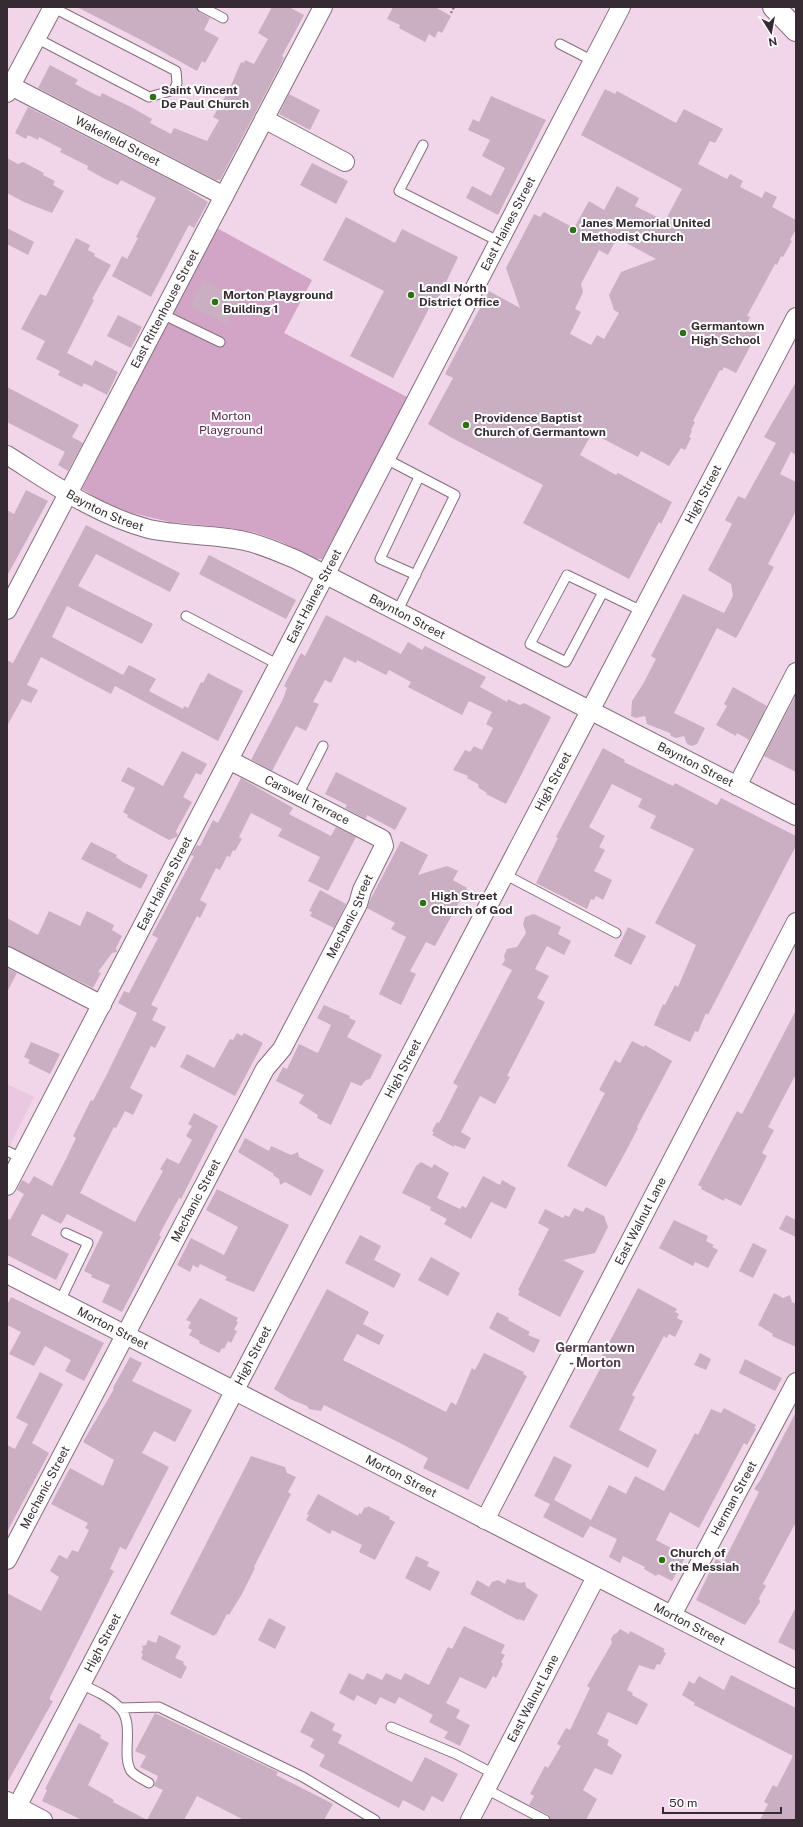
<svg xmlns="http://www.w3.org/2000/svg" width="803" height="1827" font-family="'Public Sans',sans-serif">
<rect width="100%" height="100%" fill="#f1d5e9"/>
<path fill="#ebc8e1" d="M7,1084l27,13 -27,54z"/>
<path fill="#d2a4c5" d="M215,227l97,53 -28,53 125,65 -87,161h-5l-38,-18 -26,-9 -31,-5 -52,-5 -38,-9 -28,-11 -22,-13z"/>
<path fill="#caafc2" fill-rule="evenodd" d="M77,7h119l3,5 11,6 -6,12 15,8 -14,25 -3,-2 -5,10 -52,-29z
M272,7h17l15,8 -22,41 2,2 -64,122h-4l-178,-92 12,-23 28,15 -3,4 25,13 2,-4 29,14 21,12 -2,4 21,11 3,-6 33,13 12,-21 -6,-3 16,-27 12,-28 3,1 1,-3 9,4 14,-25 -10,-6z
M393,7h42l16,9 -9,17 -4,-2 -3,7 -6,-4 -4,8 -26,-14 1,-3 -13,-6z
M605,89l10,5 2,-3 59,32 8,-14 39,20 -8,14 -5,-2 -12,23 29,15 3,-5 13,7 -3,6 22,11 3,-7 12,6 -5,10 24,13v9l-6,11 2,1 -9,16 -2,-1 -4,9 -2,-1 -28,52 3,1 -3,7 12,6 -23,43 -12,-6 -2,4 -2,-1 -27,51 2,1 -4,8 1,1 -3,6 2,1 -6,12 -4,-2 -12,18 -28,-15 -3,6 -46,-24 -12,22 36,20 2,-2 54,29 -11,22 -2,-2 -30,57 -106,-56 20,-38 -91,-47 -24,-14 25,-46 -8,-4 44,-83 31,17 -14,-40 28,-54 6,3 4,-5 30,16 15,-27 15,9 13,-24 22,12 -4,8 30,15 17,-32 -101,-54zM617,238l39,21 -35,13 -12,23 5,15 5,3 -15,26 -7,-4 -6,10 -21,-11 11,-22 -6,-3 8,-17 -2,-8 18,-34 9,5z
M289,94l31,16 -10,20 -31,-16z
M491,96l55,24 -48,95 -32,-17 6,-12 19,10 14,-28 -23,-12 8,-16 -22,-10 5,-11 6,3z
M28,107l152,78 28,17 -14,26 -5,-3 -38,72 -39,-21 10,-20 5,3 11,-21 -2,-1 20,-39 -35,-18 -3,5 -13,-6 -18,-10 1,-3 -28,-14 2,-3 -23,-12 -1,3 -10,-5 -2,4 -11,-6z
M7,158l11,6 5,-2 21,11 -1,2 12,6 -2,4 11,6 -12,22 -28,-11 -17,-9z
M312,163l36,18 -12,23 -36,-19z
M346,217l49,26 7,-14 56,28 -21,44 -3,-2 -41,79 -43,-22 34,-65 -61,-31z
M7,228l27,14 -6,13 -21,-11z
M76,238l14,7 -2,5 7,4 -1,2 17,9 -19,34 2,1 -27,53 25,13 3,-6 23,12 -11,23 -23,-12 -2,4 -24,-12 2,-4 -24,-12 9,-18 -24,-12 19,-35 6,2z
M203,280l37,19 -13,25 -37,-18z
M118,315l24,12 -11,21 -24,-12z
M796,382v73l-5,-3 -11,22 16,8v29l-28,53 6,3 -35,66 -3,5 -19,-10 -43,85 31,15 -8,16 -5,2 -5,-2 -3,-8 -8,2 -5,-2 -1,-3 -23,-9 -2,-8 -9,2 -5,-2 1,-15 11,-17 13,-25 -5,-3 32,-62 41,19 9,-17 -2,-12 -23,-14 24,-46 -7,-4 13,-24 7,3 31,-56 -12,-6z
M7,387l72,38 -7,12 11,6 -15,28 -10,-6 7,-13 -58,-30z
M26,490l22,11 -41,75v-66l7,4z
M86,525l94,48 -10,19 -74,-38 -18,32 75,38 -11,20 -75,-38 -15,31 71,38 6,-10 27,14 -7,12 34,18 1,-3 4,2 13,-26 2,1 5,-10 35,18 -25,50 -103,-55 -4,8 -70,-37 -14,28 11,5 -7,13 -9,-4 -15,27v-66l6,3z
M209,555l87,45 -10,19 -87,-45z
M326,615l75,39 7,-12 14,8 3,-4 61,31 -6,10 27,15 1,-3 12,6 4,-2 27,14 -45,87 -20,-10 1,-1 -8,-5 -1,-4 -11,-6 1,-2 -15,-6 12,-20 5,2 4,-6 8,4 11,-22 -7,-4 6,-12 -23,-11 -7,14 -54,-28 3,-5 -22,-12 -3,5 -29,-15 -1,3 -12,-6 -13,26 -6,-3 -12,22 6,2 -13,27 -10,-5 -24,45 -21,-11 32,-61 4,-11 -3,-2 17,-33 4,3z
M733,687l34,19 -18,34 -12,-7 -1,3 -20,-11 11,-19 -3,-2z
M796,695v77l-32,-16z
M603,748l22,12 -1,2 49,24 2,-3 42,22 4,-7 75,38v10l-8,15 -80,154 -2,-2 -8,19 -3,-1 -5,11 -36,-17 9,-21 2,1 10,-20 3,2 18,-42 -41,-22 39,-74 -44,-21 6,-12 -18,-9 4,-8 -30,-15 -23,43 16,9 -6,11 6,3 -11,21 18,9 -9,20 -7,-4 -2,4 -3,-1 -4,10 -51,-26 22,-45 -2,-1z
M182,751l25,13 -6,11 -5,-2 -13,24 9,5 -16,29 2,5 -9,4 -42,-23 1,-2 -5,-3 12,-24 -14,-7 7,-14 35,19z
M336,772l71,36 -12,22 -28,-15 -1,4 -21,-11 2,-3 -22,-11z
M241,778l52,30 -4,6 42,22 5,-9 20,10 -28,54 -20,-10 12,-24 -42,-21 4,-7 -31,-16 -12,24 3,2 -7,12 -2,-1 -3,7 -3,-1 -7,14 -4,-2 -16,32 7,4 -7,14 -3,-2 -46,89 7,3 -6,12 14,7 -11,21 -4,-2 -21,42 13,7 -10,20 -8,-4 -9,17 -2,-1 -34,66 55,29 28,-51 -3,-2 7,-11 12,6 13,-24 -6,-4 6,-10 -4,-2 6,-11 24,13 -37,73 -2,-1 -20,37 2,2 -39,75 -20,-10 8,-17 -19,-8 1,-2 -8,-4 19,-39 -36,-18 -6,10 -19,-10 -11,21 38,19 -13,26 -49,-25v-37l3,2 14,-26 -7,-4 5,-10 7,4 5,-8 18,10 14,-27 10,-21 -3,-2 18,-36 2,1 13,-25 31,-63 -19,-10 6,-12 5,2 29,-55 -6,-3 42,-79 -3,-1 6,-10 3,1 13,-26 5,3z
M401,841l27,14 -10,20 29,-9 11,5 -5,9 14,8 -32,58 -9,-4 -16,29 6,3 -15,31 -22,-11 27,-57 -15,-8 4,-6 -28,-15 3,-8z
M91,842l26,13 -1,2 7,5 25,13 -7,14 -60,-30z
M320,890l26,14 -12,24 -24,-12 2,-4 -3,-1z
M49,911l31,15 7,-15 27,14 -2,5 10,6 -6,12 1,4 -5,1 -14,19 3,1 -8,15 -86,-42v-28l31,17z
M534,914l27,13 -3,7 13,7 -7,14 -17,-9 -12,23 14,7 -12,22 8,4 -5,10 -33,64 3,1 -15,27 -15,-8 -19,36 10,6 -6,11 -11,-4v2l-22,-12 2,-2 -2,-2 5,-9 2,1 19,-37 -5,-3 59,-113 -10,-5 3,-5 -1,-4 3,-7 10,-2 9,-14 -3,-9 2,-7z
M628,927l18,9 -15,29 -17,-9z
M7,968l10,5 -10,19z
M324,1005l26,11 -1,2 7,3 -9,16 35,18 -12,24 -4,1 -5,6 -10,-4 -20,43 -14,-7 1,-3 -19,-12 5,-8 -28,-14 7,-14 4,2 12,-25 19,9 13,-28 -14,-7z
M796,1010v64l-28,53 6,3 -12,23 5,3 -26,50 -16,-8 -1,3 -23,-12 1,-2 -4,-2 39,-74 5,3z
M237,1033l5,3 2,-3 19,10 -28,53 -55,-29 7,-13 27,14 16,-29 3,1z
M632,1041l12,6 1,-2 27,16 -35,66 1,1 -13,25 -19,34 -39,-21 38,-73 -6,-3 16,-30 5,3z
M31,1042l29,12 -10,20 -22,-11 2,-3 -6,-3z
M245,1138l24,13 2,-5 20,9 7,-3 1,5 25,13 -13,26 -26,-14 -5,3 -1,-6 -6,-4 1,-1 -36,-22z
M421,1162l11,6 2,-4 15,9 -12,25 23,11 2,-3 4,2 17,-32 17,9 2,-5 14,8 -10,21 -15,-7 -20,37 -27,-15 3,-5 -17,-9 1,-3 -29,-14 14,-27z
M217,1189l72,36 -35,67 -29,-12 2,-3 -27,-13 -2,4 -5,-3 -3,7 -13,-7 14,-27 33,17 14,-28 -32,-17z
M586,1207l18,9 4,11 -13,26 -32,7 21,11 -24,46 -42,-22 2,-4 -2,-1 31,-61 -11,-6 7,-14 18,9 2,-3 4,2 5,-9 9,4z
M786,1215l10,5v17l-17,-8z
M674,1220l34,16 -2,5 8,4 -2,2 6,3 -10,18 -13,-6 -2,4 -34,-18z
M360,1235l21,11 -7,14 27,14 -7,14 -49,-25z
M753,1243l14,7 -14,28 -14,-7z
M431,1257l29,16 -12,23 -30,-16z
M638,1288l39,21 -2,3 4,2 -2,4 6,3 -8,16 -6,-3 -2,4 -3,-2 -32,59 3,2 -16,33 38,20 -9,18 -79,-41 37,-69 -4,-2z
M327,1289l42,23 -6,12 21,11 -5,10 -22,-11 -14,26 103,52 5,-10 5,3 16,-37 3,2 9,-17 40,19 -1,2 4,2 -59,114 -45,-22 5,-10 -28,-15 -76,-38 -3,6 -12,-2 -2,-3 -17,-7 -16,-10z
M774,1293l9,5 7,-3 2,7 4,2v43l-24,-11 1,-2 -15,-9z
M11,1297l93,46 -20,38 -19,-10 6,-11 -26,-14 -11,20 -25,-12 12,-22 -14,-7v-20z
M200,1298l38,20 -2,3 2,1 -4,8 3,1 -6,12 -3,-2 -4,8 -2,-1 -3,5 -20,-10 1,-2 -11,-6 3,-5 -4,-2 3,-6 -5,-2z
M497,1312l12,6 -1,2 22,12 -2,3 12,5 -6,13 -45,-25z
M700,1353l11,6 -5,11 -12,-5z
M130,1357l12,6 -10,18 60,29 -17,32 -21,-11 -12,22 27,14 -43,83 -6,-3 -10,22 4,2 -64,126v3l3,1 -46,82v-190l34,18 18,-34 -9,-6 9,-16 8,4 5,-9 6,2 11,-22 -4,-2 3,-5 -37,-19 19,-36 33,18 11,-26 -31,-18 31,-53 -1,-1z
M745,1359l37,19 -7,13 -36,-18z
M40,1372l23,12 -31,59 17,10 -42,79v-87l8,4 13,-25 -12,-6z
M724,1408l32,17 -2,3 2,1 -9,16 -3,-2 -45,85 -29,-16 -14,28 30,16 -14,25 -14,-7 -2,2 -12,-7 1,-2 -22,-11 -3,7 -11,-6 8,-18 -27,-13 -7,12 -40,-21 7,-13 -16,-8 20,-40 18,9 -18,35 37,20 18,-35 17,9 9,-18 29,15 31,-58 3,2 13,-26 10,4z
M796,1412v110l-33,62 3,2 -7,12 1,4 -15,23 -49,-25 20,-41 7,4 36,-71 -5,-3 7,-10z
M251,1456l34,11 2,6 9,4 -8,15 3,2 -37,73 1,1 -13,26 -13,21 -2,-1 -11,21 -1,-1 -1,2 -44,-22z
M318,1494l40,22 1,-3 2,1 4,-7 2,1 1,-2 22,11 -1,2 6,3 -20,38 -16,-8 3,-7 -30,-15 -2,4 -24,-14 3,-5 -2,-1z
M416,1556l13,6 -2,4 13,6 -10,19 -25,-13z
M507,1579l13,4 5,-1 1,5 12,8 -14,26 -5,-2 -1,1 -48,-26 7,-14 12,7 3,-5 6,-2 7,4z
M796,1607v44l-18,-9z
M269,1618l17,9 -11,22 -17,-9z
M464,1626l41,19 -4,8 4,2 -4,7 2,2 -7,14 -3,-2 -7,13 -26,-12 -14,26 14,7 -4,8 14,7 -10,21 -16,-8 4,-6 -19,-10 4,-7 -34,-18 -4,7 -15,-7 -4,8 -19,-10 -3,6 -15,-8 10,-20 14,7 4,-7 15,7 4,-7 15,7 4,-7 24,12 19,-38 4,2z
M620,1629l9,5 1,-3 35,18 -2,2 3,2 -6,12 -3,-1 -3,6 -15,-5 -12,25 6,3 -1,2 16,9 -11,21 -29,-13 -11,22 12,6 -2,5 15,10 -10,20 -17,-7 -12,22 14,9 -11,21h-35l-3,-5 -19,-10 5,-9 -4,-2 15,-28 3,2 13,-22 -4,-2 9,-16 4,2 20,-42 -3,-2 25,-43 -1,-4 2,-4 4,-2z
M159,1635l22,11 -6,12 9,4 -1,2 4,3 -6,12 -40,-20 2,-5 -2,-1 2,-4 -1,-3 4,-1 2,-5 8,3z
M731,1675l65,33v112h-36l8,-16 -4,-2 9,-17 4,2 16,-31 -99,-51 1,-2 -13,-8 7,-14 5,3 5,-8 25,14z
M311,1711l24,13 -3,6 10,5 -4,8 74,39 13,-25 33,17 -15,28 -11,-6 -8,15 -21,-11 -4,8 -80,-42 6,-11 -15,-8 4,-8 -14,-7z
M155,1713l123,59 -2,3 57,29 -9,16h-80l-47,-24 -13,24h-102l-40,-19 5,-11 -2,-1 34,-66 22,12 -1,3 9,5 -21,42 26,15 -1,2 34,18 16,-30 -9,-4 4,-10 -18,-9 6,-11 -11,-5z"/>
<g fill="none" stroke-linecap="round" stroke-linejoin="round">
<defs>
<path id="service" d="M202,7l21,11
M36,38l113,59 25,-7 3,-7 -1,-12 -124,-64
M560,44l33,17
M423,145l-24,46 101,51
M162,314l58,28
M386,459l69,36 -58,117
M416,575l-36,-16 39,-82
M603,592l-37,70 -36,-18 37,-69c25,12 50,24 75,36
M186,616l93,49
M298,795l25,-49
M504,874l112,59
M7,1151l14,7
M60,1301l28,-58 -22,-10
M80,1684c14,6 30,13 40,24 15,16 1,47 11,63 4,5 13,9 18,12
M120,1708l39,-1 144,70 72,43
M391,1727l65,27 38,20
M486,1789l59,31"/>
<g id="minor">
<path id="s1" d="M11,86l213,110"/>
<path d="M7,93l46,-86"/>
<path d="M264,119l81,43"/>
<path id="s2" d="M7,455c46,29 89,60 142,74 32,7 65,5 96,12 18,4 35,12 52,19l499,256"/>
<path id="s3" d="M7,610l316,-603"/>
<path d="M737,786l59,-114"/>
<path d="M7,956l95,49"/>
<path id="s4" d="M7,1186l614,-1179"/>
<path id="s5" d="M7,1274l789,405"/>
<path id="s6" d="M485,1520l311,-598"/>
<path id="s7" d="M7,1560l258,-491 17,-20 76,-145 4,-14 22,-44 -2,-7 -153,-79"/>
<path id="s8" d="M672,1615l124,-233"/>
<path d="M7,1801l36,19"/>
<path id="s9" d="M10,1820l786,-1503"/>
<path id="s10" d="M470,1820l126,-243"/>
</g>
<path id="primary" d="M774,7l22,23"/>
</defs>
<use href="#service" stroke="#876e7f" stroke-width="11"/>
<use href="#minor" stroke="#876e7f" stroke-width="20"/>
<use href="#primary" stroke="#876e7f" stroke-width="24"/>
<path stroke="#927f8d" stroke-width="2.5" stroke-dasharray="2 2" stroke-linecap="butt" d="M451,13l3,-6"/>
<use href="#service" stroke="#fff" stroke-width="9"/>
<use href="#minor" stroke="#fff" stroke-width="18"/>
<use href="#primary" stroke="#fff" stroke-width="22"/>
</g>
<g fill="#2c7211" stroke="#fff" stroke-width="1.5">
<circle cx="153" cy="97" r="4"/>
<circle cx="573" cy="230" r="4"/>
<circle cx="411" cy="295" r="4"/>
<circle cx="215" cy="302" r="4"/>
<circle cx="683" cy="333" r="4"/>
<circle cx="466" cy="425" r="4"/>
<circle cx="423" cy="903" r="4"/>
<circle cx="662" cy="1560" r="4"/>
</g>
<g text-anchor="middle" stroke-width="4" stroke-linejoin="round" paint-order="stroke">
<g font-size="12" font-weight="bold" fill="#362b33" stroke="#fff" text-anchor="start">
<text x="161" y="94">Saint Vincent<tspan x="161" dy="14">De Paul Church</tspan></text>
<text x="581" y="227">Janes Memorial United<tspan x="581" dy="14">Methodist Church</tspan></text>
<text x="419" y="292">LandI North<tspan x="419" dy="14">District Office</tspan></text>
<text x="223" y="299">Morton Playground<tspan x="223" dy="14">Building 1</tspan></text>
<text x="691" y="330">Germantown<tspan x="691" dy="14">High School</tspan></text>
<text x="474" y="422">Providence Baptist<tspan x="474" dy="14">Church of Germantown</tspan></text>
<text x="431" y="900">High Street<tspan x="431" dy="14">Church of God</tspan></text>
<text x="670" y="1557">Church of<tspan x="670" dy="14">the Messiah</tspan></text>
</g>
<g font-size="12" fill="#362b33" stroke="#fff">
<text dy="4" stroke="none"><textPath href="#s1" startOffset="120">Wakefield Street</textPath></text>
<text dy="4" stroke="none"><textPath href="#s4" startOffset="1085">East Haines Street</textPath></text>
<text dy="4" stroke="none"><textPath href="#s3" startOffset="340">East Rittenhouse Street</textPath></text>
<text dy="4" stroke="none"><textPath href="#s9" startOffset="1496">High Street</textPath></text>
<text dy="4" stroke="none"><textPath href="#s2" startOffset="113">Baynton Street</textPath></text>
<text dy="4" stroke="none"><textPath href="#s4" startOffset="665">East Haines Street</textPath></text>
<text dy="4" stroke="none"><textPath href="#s2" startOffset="437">Baynton Street</textPath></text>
<text dy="4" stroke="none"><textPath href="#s2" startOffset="761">Baynton Street</textPath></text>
<text dy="4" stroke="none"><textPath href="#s9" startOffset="1172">High Street</textPath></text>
<text transform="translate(307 800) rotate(27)" y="4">Carswell Terrace</text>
<text dy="4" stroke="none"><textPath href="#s4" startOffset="341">East Haines Street</textPath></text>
<text dy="4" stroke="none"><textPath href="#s7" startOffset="730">Mechanic Street</textPath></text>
<text dy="4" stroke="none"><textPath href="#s9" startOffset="848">High Street</textPath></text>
<text dy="4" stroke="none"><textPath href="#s7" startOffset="406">Mechanic Street</textPath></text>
<text dy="4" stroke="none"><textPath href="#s6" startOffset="337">East Walnut Lane</textPath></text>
<text dy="4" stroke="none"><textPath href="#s5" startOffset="119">Morton Street</textPath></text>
<text dy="4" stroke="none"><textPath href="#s9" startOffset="524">High Street</textPath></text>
<text dy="4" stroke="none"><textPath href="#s5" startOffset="443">Morton Street</textPath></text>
<text dy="4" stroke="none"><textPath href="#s7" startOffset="82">Mechanic Street</textPath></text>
<text dy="4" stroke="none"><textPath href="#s8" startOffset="132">Herman Street</textPath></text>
<text dy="4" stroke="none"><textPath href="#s5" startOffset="767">Morton Street</textPath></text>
<text dy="4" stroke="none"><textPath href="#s9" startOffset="200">High Street</textPath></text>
<text dy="4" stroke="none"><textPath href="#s10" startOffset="137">East Walnut Lane</textPath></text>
</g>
<g font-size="12" fill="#581e4b" stroke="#fff">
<text x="231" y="420">Morton<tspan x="231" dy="14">Playground</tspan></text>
</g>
<g font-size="13" font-weight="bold" fill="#533c4c" stroke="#fff">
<text x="595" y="1352">Germantown<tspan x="595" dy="15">- Morton</tspan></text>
</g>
</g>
<rect width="803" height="1827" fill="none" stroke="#362b33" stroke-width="16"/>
<g transform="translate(771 32) rotate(169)" stroke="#ffffff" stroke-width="3" paint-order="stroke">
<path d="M0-3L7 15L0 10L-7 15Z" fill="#362b33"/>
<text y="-6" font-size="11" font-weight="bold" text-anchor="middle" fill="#362b33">N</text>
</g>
<path d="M663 1807v6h118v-6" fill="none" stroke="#362b33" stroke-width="2"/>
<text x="669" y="1807" font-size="12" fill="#362b33" stroke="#ffffff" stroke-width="3" paint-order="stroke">50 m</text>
</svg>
